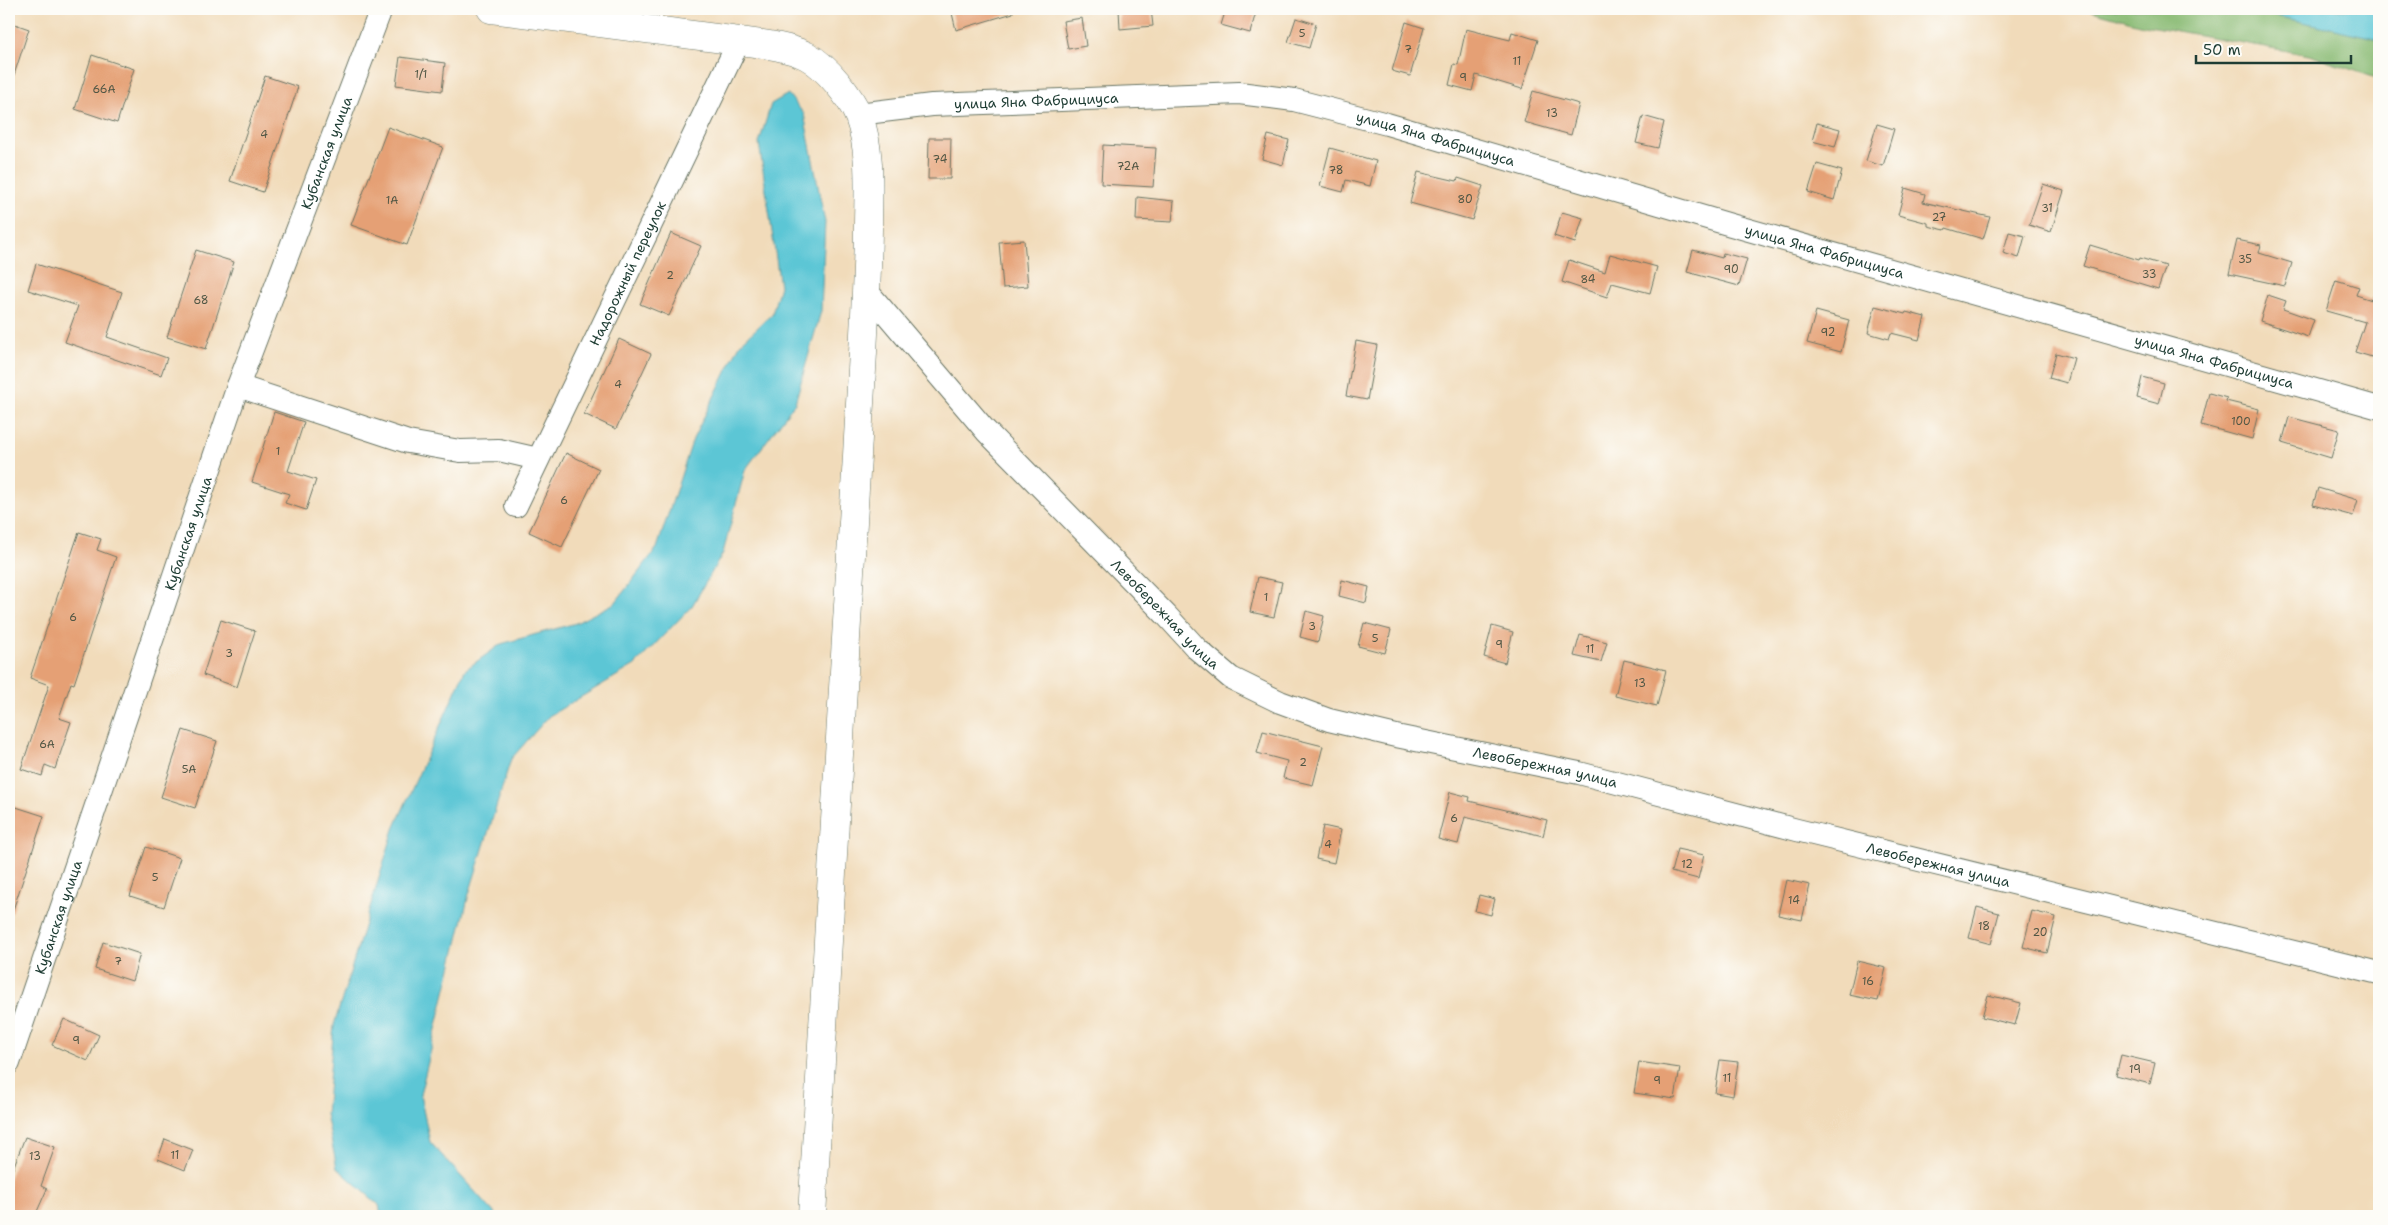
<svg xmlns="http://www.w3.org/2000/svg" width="2388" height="1225" font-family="'Shantell Sans',sans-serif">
<rect width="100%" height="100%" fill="#fdfcf7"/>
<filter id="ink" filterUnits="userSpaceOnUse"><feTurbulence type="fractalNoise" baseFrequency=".02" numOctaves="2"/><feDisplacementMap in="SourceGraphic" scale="10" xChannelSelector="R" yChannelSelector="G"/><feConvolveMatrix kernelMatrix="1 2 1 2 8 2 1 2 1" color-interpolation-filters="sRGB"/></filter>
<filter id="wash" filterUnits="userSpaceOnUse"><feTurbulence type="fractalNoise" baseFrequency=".0096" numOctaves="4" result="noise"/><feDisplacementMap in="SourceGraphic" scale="20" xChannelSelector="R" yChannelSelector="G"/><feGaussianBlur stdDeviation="1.12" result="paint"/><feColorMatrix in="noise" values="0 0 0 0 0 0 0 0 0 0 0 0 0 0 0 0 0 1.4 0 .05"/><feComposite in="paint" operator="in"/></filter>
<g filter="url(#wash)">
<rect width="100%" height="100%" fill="#f1dbba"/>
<path fill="#8abb74" stroke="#547c54" d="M2085,9h160l134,30v40l-70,-24 -170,-31z"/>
<path fill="#5bc6d5" stroke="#3d8284" d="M2245,9h134v30z
M788,94l16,20 21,108 -4,89 -26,92 -50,67 -22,83 -31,53 -57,59 -86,51 -38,43 -42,135 -49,201 10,47 67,74h-116l-2,-11 -42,-37 -11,-54 8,-89 60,-196 71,-159 36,-26 75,-21 39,-20 42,-55 36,-109 47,-95 32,-30 8,-28 -21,-143 12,-39z"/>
<g id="blocks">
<path fill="#e5a075" d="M951,9h61l1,4 -57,17z
M1119,9h32l2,17 -33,3z
M1226,9h31l-7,24 -29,-8z
M1082,18l4,28 -18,3 -5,-28z
M1296,18l20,6 -7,24 -21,-6z
M9,22l20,7 -17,52h-3z
M1406,22l18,6 -14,48 -18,-5z
M1466,29l44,11 2,-8 26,8 -16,49 -46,-14 -4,16 -23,-6 5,-21 4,1z
M92,55l42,14 -17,54 -42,-14z
M400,57l45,6 -3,28 -46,-6z
M265,76l33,11 -35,105 -33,-11z
M1533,91l46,13 -8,31 -47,-13z
M1643,116l21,6 -6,26 -22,-5z
M1817,123l23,6 -5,18 -23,-6z
M1877,124l17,5 -11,37 -17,-5z
M388,127l55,20 -36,98 -56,-20z
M1268,135l21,5 -6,25 -21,-6z
M929,138h22l-1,41h-22z
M1103,145l53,3 -3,39 -52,-3z
M1330,148l46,13 -6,25 -24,-6 -3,12 -23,-6z
M1817,164l25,7 -8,29 -26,-8z
M1418,172l39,9 1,-3 25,8 -11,34 -62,-17z
M2043,184l21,7 -13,41 -22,-7z
M1905,188l20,6 -2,8 67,15 -7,22 -37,-11 -1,2 -17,-4v-3l-30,-8z
M1137,197l37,4 -2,21 -36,-2z
M1562,212l21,6 -8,25 -21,-7z
M2009,232l16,4 -6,22 -16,-5z
M671,233l30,13 -32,70 -29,-12z
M1024,240l4,46 -25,2 -4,-46z
M2237,240l24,5 -2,8 33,10 -7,23 -56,-12z
M2090,245l49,15 1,-2 26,8 -8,23 -75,-23z
M196,250l38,12 -28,87 -39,-12z
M1693,250l29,8 1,-5 24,6 -8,27 -52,-14z
M1610,254l47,13 -7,26 -38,-10 -5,14 -45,-15 7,-22 36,12z
M36,264l86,28 -15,45 60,21 -6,17 -96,-33 13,-36 -50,-16z
M2336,280l23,7 -3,8 16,5 4,-13 3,1v47l-7,22 -17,-5 10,-30 -39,-11z
M2268,295l18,6 -3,8 31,11 -6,17 -48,-16z
M1875,306l30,8 1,-2 19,5 -6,23 -28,-7 -2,6 -21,-6z
M1816,311l33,9 -8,32 -34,-9z
M619,339l32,15 -35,75 -32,-15z
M1356,341l21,4 -10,55 -21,-4z
M2056,353l18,5 -7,25 -18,-5z
M2142,377l22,6 -5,21 -22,-6z
M2209,393l18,5 -1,3 33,8 -7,30 -51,-14z
M274,412l30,10 -16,49 28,9 -10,30 -21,-7 4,-9 -37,-12z
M2289,417l50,13 -8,28 -49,-15z
M566,453l33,16 -37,78 -33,-15z
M2318,488l40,12 -5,16 -40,-11z
M79,532l22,7 -4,11 19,7 -42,127 -3,-1 -12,35 12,4 -16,47 -10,-4 -3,11 -21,-7 28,-84 -19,-7z
M1258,577l24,5 -8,35 -24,-5z
M1342,580l27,7 -3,16 -27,-7z
M1306,611l18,5 -6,26 -18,-5z
M221,620l34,11 -18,56 -34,-12z
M1364,623l27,7 -6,23 -27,-7z
M1492,626l21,6 -8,31 -21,-6z
M1580,635l27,7 -6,20 -27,-6z
M1624,660l42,10 -9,36 -42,-10z
M183,730l34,11 -22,67 -34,-11z
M1263,731l60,15 -10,39 -30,-7 4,-17 -30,-8z
M1450,792l20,5 -1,4 78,19 -4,16 -78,-19 -7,27 -20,-5z
M13,806l31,10 -32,97h-3v-95z
M1323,826l18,4 -7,33 -18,-4z
M146,847l34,11 -16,49 -34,-11z
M1677,849l27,6 -6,24 -27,-7z
M1786,880l24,5 -8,35 -24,-5z
M1479,895l16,4 -4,16 -16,-4z
M1977,907l22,6 -8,31 -22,-6z
M2032,911l24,6 -9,36 -24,-6z
M103,942l37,12 -8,27 -37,-12z
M1857,961l29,7 -8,33 -29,-6z
M1988,995l33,8 -6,22 -33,-8z
M64,1019l35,16 -11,26 -36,-16z
M2121,1055l34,8 -5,21 -34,-9z
M1720,1060l18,2 -5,34 -18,-3z
M1639,1062l41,6 -5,31 -41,-6z
M25,1137l30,10 -14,39 6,3 -12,27h-16l-10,-5v-32z
M165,1139l28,11 -8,20 -27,-11z"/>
</g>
</g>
<g filter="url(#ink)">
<use href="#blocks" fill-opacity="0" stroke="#687463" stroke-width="1"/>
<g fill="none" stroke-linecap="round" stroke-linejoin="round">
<defs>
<g id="minor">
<path id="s1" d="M858,114l74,-9 307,-12 55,7 93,24 344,101 648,183"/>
<path id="s2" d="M867,291l119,140 181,185 30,33 34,29 49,24 49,18 67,16 183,37 218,57 582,143"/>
<path d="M238,386l170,56 52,9 39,-1 39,9"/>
<path id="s3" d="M516,506l223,-465"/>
<path id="s4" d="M9,1063l229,-677 143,-377"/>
</g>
<path id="tertiary" d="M491,9l248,32c22,3 47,5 68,15 19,10 44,41 52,61 13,36 9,75 9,112 -1,76 -7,151 -11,227 -16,253 -30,507 -45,760"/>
</defs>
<use href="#minor" stroke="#687463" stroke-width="24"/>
<use href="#tertiary" stroke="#687463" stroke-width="29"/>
<use href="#minor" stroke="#fff" stroke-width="22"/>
<use href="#tertiary" stroke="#fff" stroke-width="28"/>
</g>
</g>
<g text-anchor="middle" stroke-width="4" stroke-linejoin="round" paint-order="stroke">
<g font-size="11" fill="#505644">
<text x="1302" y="37">5</text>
<text x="1408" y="53">7</text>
<text x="1517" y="65">11</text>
<text x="421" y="78">1/1</text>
<text x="1463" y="81">9</text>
<text x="104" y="93">66А</text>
<text x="1552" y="117">13</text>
<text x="264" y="138">4</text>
<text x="940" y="163">74</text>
<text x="1128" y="170">72А</text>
<text x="1336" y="174">78</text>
<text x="1465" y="203">80</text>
<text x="392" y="204">1А</text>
<text x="2047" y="212">31</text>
<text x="1939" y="221">27</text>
<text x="2245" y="263">35</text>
<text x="1731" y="273">90</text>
<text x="2149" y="278">33</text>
<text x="670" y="279">2</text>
<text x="1588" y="283">84</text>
<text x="201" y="304">68</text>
<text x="1828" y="336">92</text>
<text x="618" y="388">4</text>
<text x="2241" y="425">100</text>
<text x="278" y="455">1</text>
<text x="564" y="504">6</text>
<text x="1266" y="601">1</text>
<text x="73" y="621">6</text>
<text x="1312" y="630">3</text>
<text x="1375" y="642">5</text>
<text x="1499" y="648">9</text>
<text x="1590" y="653">11</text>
<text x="229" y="657">3</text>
<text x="1640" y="687">13</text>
<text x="47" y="748">6А</text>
<text x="1303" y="766">2</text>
<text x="189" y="773">5А</text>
<text x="1454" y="822">6</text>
<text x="1328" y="848">4</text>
<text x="1687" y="868">12</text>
<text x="155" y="881">5</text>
<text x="1794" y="904">14</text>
<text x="1984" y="930">18</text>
<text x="2040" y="936">20</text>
<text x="118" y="965">7</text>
<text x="1868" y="985">16</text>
<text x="76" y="1044">9</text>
<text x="2135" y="1073">19</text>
<text x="1727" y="1082">11</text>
<text x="1657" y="1084">9</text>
<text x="175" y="1159">11</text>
<text x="35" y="1160">13</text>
</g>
<g font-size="14" fill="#1f3d34" stroke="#fdfcf7">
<text dy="5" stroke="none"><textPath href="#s1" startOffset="179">улица Яна Фабрициуса</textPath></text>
<text dy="5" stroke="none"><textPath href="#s1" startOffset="584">улица Яна Фабрициуса</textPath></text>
<text dy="5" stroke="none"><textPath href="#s4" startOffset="964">Кубанская улица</textPath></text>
<text dy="5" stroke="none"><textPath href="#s1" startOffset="989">улица Яна Фабрициуса</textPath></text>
<text dy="5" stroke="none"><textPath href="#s3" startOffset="258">Надорожный переулок</textPath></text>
<text dy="5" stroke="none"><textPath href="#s1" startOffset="1394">улица Яна Фабрициуса</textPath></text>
<text dy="5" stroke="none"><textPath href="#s4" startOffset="559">Кубанская улица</textPath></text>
<text dy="5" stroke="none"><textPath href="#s2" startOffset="440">Левобережная улица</textPath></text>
<text dy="5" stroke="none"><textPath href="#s2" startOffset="860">Левобережная улица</textPath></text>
<text dy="5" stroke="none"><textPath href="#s2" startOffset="1265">Левобережная улица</textPath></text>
<text dy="5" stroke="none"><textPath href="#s4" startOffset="154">Кубанская улица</textPath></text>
</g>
</g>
<rect width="2388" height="1225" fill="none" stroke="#fdfcf7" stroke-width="30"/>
<path d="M2196 55v8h155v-8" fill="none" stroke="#1f3d34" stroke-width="2.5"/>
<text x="2203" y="55" font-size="15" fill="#1f3d34" stroke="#fdfcf7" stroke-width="4" paint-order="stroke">50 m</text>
</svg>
